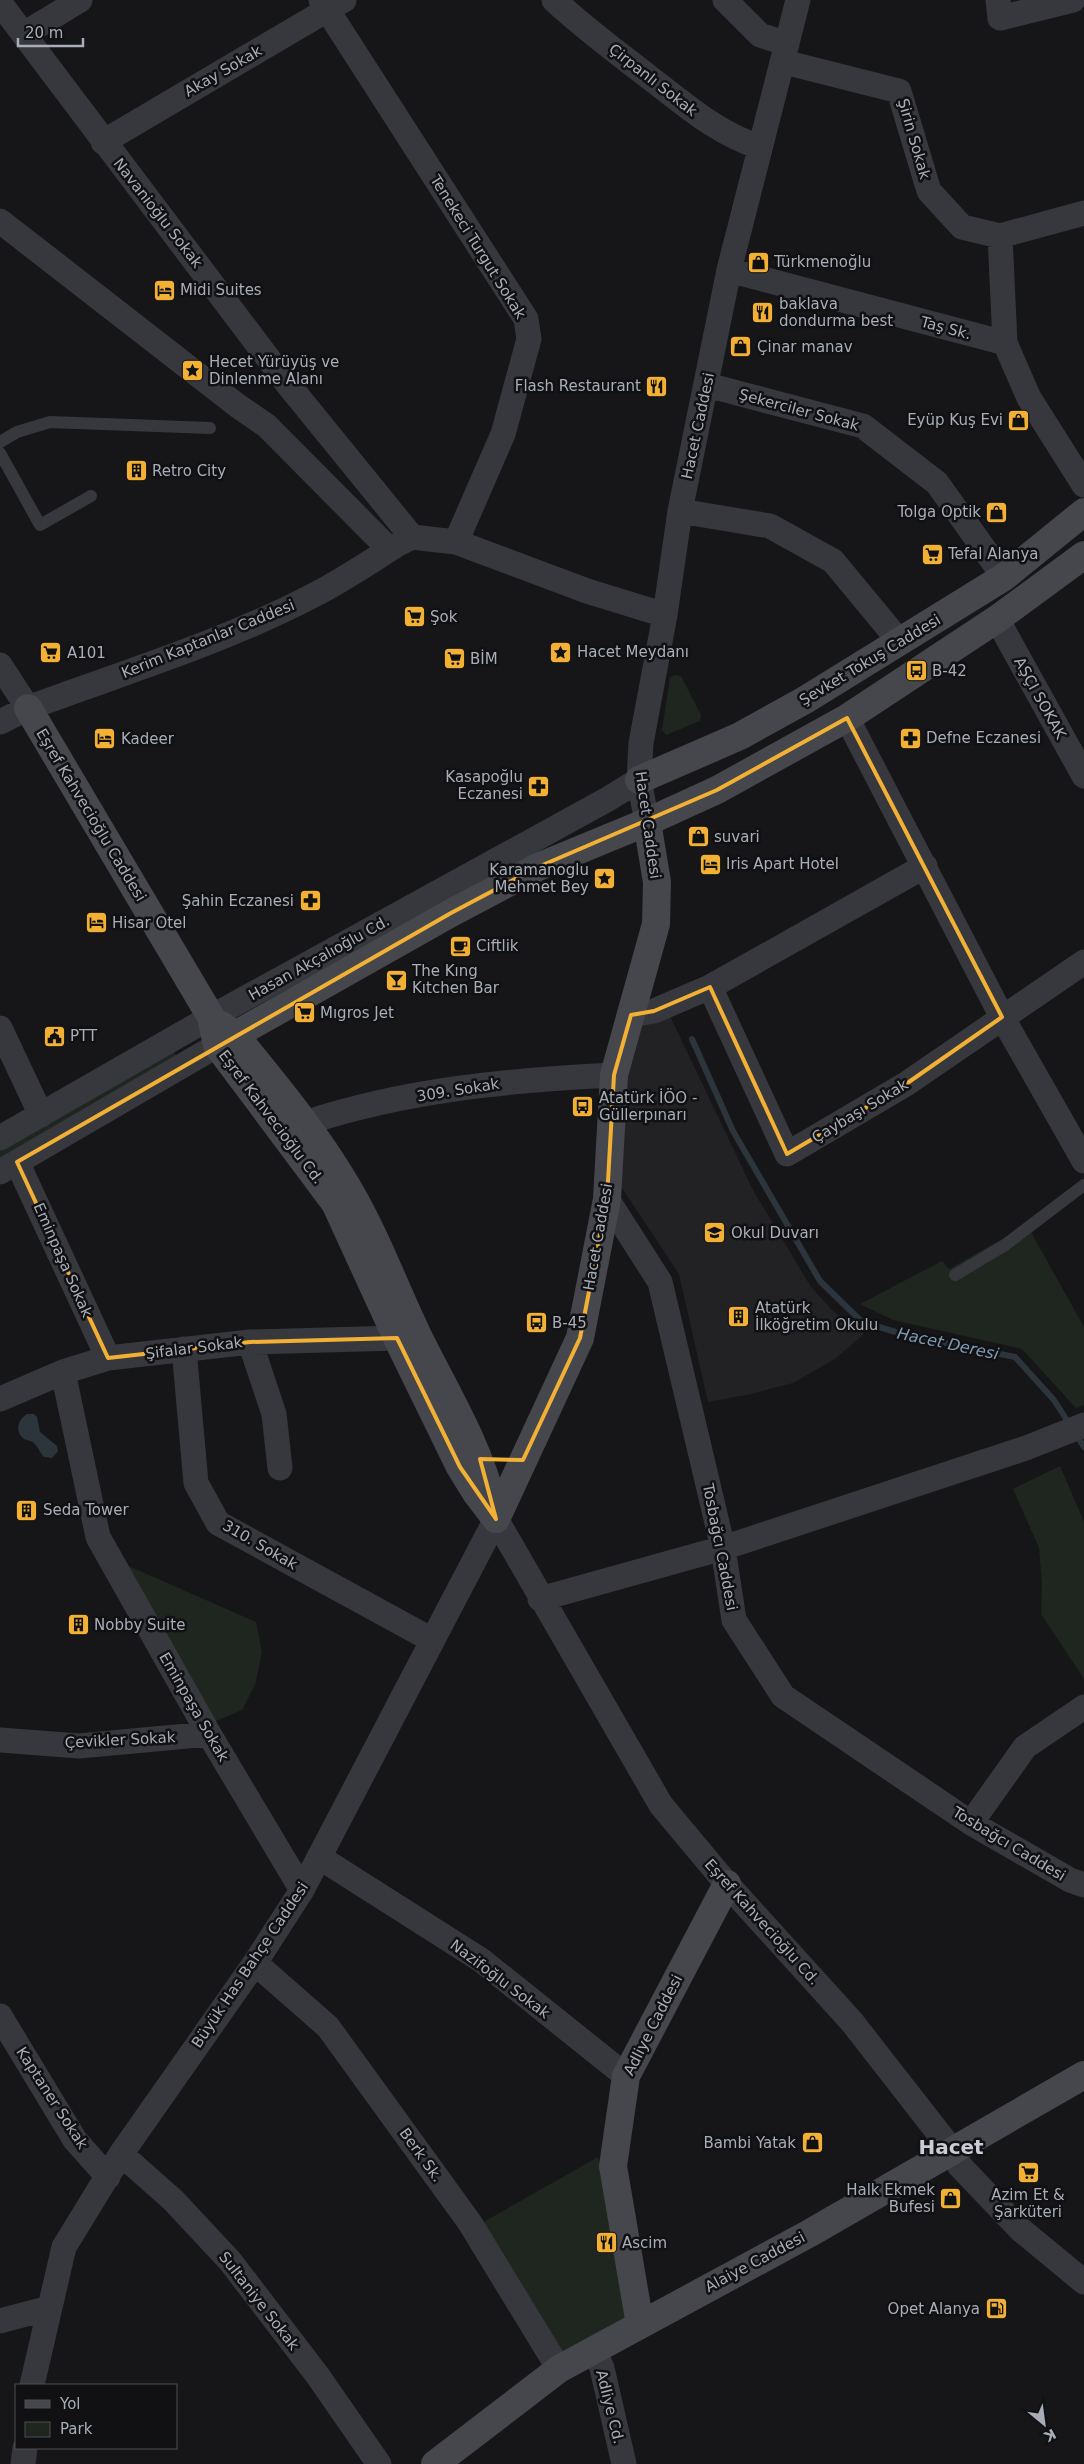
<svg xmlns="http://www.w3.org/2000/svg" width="1084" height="2464" font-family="'DejaVu Sans',sans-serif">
<rect width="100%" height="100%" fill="#161618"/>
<path fill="#222225" d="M670,1016l84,176 57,95 22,24 31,23 -29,25 -42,24 -42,11 -43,8 -29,-128 -63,-95 5,-81 15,-74z"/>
<path fill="#1e261f" d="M676,675l5,1 20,39 -1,6 -34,14 -4,-5 8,-53z
M171,1049l6,7 -177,102v-11z
M1027,1225l57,102v78l-8,3 -54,-59 -129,-29 -33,-16 82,-43 7,8z
M1060,1466l24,56v157l-43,-65 1,-30 -3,-36 -26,-59z
M124,1564l132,58 6,30 -7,33 -13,25 -30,13z
M598,2157l33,163 -71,39 -80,-135z"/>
<path fill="#2c353c" d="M27,1414h7l3,3 3,15 17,14 1,5 -6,7 -8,-1c-4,-4 -6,-10 -10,-14 -3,-3 -8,-2 -11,-5 -9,-8 -4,-19 4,-24z"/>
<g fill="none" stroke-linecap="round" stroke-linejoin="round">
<path stroke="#2c353c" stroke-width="6" d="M692,1039l41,92 87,150 42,41 44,13 109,22 39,43 16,25
M1075,1433l9,14"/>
<path stroke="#37383d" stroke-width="12" d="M0,442l17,-10 33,-10 160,6
M0,453l40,72 51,-29
M955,1275l50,-30 79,-60"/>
<path stroke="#37383d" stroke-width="25" d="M321,0l205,319 3,20 -26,95 -47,108
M554,0c30,28 63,52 96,78 36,27 65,54 109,69
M725,0l35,35 27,9
M998,0l2,18 73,-18
M0,3l286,379 126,155
M24,34l56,-34
M784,62l115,29 30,100 33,36 38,9 84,-23
M103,142l241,-142
M0,221l238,185 29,20 122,123
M1000,236l5,107
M729,270l276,73 24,55 55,87
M707,385l156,41 74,57 67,94
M680,511l90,15 63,35 67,81
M997,619l87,157
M0,665l28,43
M847,718l155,299 82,144
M0,722l28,-14c94,-35 194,-65 284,-112 30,-15 59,-35 88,-53l12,-6 44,5 131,49 78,24
M647,822l-8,-42 2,-37 24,-128 15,-104 49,-241 69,-270
M710,987l77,167 119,-70 178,-122
M631,1015l23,-4 56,-24 215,-121
M0,1028l41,87
M305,1123c100,-33 204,-43 309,-48
M0,1138l211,-121 397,-218 31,-19
M17,1162l91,196
M0,1172l235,-137
M607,1199l53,83 63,266 11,72 49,76 188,127 99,57 14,5
M250,1342l24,72 6,54
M184,1349l12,134 22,40 214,117
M63,1372l35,165 111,197 93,156
M0,1399l63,-27 45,-14 142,-16 147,-4
M496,1519l165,286 66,79 125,138 99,127 8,16 62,65 63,52
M540,1599l183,-51 303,-100 58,-23
M0,1740l79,6 130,-12
M971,1823l54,-76 59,-40
M319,1857l162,103 145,116
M255,1963l73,64 142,196 89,146
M0,2016l75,124 33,37
M121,2154l52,46 57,61 88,115 61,88
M0,2321l49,-13
M594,2350l8,18 22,96
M32,2385l32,-138 57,-93 134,-191 47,-73 194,-371
M23,2464l2,-16"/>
<path stroke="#45474d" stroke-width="28" d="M28,708l183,309 6,28 118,158 62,135 63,129 16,26 20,26
M639,780l101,-44 65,-36 199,-123 80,-65
M221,1025l14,10c40,49 81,98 113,153 29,49 48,103 73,154 27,54 58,104 72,163
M235,1035l216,-122 87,-46 109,-45 70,-32 130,-72 150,-99 87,-64
M496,1519l84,-181 27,-139 7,-124 42,-151 1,-42 -10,-60
M640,2325l-27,-159 13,-90 101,-192
M435,2464l124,-95 251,-136 274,-158"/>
</g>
<path fill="none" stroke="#f2b134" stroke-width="4" stroke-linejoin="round" d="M847,718l155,299 -96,67 -119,70 -77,-167 -56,24 -23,4 -17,60 -7,124 -27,139 -57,122 -43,-1 16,60 -36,-52 -63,-129 -147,4 -142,16 -91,-196 434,-249 87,-46 179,-77z"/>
<defs>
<symbol id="shop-square" viewBox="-11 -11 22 22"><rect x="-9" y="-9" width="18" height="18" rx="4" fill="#f2b134" stroke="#111113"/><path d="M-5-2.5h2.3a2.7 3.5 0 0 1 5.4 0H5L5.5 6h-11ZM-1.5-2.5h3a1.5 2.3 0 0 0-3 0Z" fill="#111"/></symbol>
<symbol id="hotel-square" viewBox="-11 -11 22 22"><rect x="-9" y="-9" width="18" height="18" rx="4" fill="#f2b134" stroke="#111113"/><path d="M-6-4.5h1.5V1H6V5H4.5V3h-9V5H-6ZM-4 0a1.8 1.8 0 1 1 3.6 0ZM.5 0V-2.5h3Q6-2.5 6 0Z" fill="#111"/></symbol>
<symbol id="restaurant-square" viewBox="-11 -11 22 22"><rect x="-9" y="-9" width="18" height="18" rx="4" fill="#f2b134" stroke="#111113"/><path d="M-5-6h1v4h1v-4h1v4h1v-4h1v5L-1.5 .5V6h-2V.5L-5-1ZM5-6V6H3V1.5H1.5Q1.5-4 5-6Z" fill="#111"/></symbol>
<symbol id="sight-square" viewBox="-11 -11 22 22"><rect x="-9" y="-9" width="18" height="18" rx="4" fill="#f2b134" stroke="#111113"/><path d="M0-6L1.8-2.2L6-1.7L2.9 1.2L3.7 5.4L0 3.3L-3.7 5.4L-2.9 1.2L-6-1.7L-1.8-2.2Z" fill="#111"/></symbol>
<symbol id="building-square" viewBox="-11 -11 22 22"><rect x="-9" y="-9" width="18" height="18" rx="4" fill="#f2b134" stroke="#111113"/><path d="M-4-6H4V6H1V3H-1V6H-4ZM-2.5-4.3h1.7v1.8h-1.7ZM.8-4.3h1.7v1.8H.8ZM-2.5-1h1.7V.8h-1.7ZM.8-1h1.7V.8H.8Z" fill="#111"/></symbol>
<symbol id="supermarket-square" viewBox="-11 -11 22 22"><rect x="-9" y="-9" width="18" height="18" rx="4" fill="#f2b134" stroke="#111113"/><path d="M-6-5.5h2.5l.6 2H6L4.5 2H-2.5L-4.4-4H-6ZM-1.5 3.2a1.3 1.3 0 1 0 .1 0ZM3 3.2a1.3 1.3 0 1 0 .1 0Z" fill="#111"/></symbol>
<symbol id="bus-square" viewBox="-11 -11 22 22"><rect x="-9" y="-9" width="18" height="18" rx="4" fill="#f2b134" stroke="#111113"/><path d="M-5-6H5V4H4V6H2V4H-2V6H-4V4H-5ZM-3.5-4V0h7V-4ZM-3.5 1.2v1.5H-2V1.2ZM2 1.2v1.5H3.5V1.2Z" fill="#111"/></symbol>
<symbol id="pharmacy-square" viewBox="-11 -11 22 22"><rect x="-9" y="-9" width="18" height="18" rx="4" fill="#f2b134" stroke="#111113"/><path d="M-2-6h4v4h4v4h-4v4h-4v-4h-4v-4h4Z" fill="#111"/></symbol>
<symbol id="cafe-square" viewBox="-11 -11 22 22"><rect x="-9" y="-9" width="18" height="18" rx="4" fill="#f2b134" stroke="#111113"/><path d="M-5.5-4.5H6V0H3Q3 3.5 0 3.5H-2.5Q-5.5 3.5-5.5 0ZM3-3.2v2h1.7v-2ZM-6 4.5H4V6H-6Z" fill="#111"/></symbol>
<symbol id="bar-square" viewBox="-11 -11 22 22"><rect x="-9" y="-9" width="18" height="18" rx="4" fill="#f2b134" stroke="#111113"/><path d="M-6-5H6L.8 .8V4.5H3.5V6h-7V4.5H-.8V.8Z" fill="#111"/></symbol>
<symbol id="civic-square" viewBox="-11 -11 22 22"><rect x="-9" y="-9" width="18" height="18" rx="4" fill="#f2b134" stroke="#111113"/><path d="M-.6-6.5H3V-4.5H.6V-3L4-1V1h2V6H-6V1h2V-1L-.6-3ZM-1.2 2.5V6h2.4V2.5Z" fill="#111"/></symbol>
<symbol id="school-square" viewBox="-11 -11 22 22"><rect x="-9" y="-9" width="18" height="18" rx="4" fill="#f2b134" stroke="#111113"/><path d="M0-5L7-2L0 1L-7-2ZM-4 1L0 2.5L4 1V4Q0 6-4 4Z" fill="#111"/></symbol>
<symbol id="fuel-square" viewBox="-11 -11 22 22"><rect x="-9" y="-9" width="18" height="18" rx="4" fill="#f2b134" stroke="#111113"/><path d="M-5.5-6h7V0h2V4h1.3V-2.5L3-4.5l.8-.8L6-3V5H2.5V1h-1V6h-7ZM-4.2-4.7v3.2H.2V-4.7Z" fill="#111"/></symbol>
</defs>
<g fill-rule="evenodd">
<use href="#shop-square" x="746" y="250" width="25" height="25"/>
<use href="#hotel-square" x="152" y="278" width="25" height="25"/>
<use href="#restaurant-square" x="750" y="300" width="25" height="25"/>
<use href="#shop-square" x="728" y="334" width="25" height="25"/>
<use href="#sight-square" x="180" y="358" width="25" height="25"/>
<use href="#restaurant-square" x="644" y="374" width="25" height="25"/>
<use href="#shop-square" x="1006" y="408" width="25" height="25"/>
<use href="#building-square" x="124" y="458" width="25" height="25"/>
<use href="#shop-square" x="984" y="500" width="25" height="25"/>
<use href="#supermarket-square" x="920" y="542" width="25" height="25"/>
<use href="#supermarket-square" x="402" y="604" width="25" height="25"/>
<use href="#sight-square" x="548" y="640" width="25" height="25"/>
<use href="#supermarket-square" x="38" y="640" width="25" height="25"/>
<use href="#supermarket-square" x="442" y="646" width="25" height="25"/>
<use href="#bus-square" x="904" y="658" width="25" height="25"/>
<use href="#pharmacy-square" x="898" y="726" width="25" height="25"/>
<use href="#hotel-square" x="92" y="726" width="25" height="25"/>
<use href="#pharmacy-square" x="526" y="774" width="25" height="25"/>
<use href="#shop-square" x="686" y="824" width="25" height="25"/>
<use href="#hotel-square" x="698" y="852" width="25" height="25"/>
<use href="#sight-square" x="592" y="866" width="25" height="25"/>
<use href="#pharmacy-square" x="298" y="888" width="25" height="25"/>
<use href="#hotel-square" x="84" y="910" width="25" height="25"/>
<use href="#cafe-square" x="448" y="934" width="25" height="25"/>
<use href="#bar-square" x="384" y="968" width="25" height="25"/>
<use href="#supermarket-square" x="292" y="1000" width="25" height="25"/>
<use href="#civic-square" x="42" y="1024" width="25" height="25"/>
<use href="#bus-square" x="570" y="1094" width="25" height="25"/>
<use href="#school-square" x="702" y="1220" width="25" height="25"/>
<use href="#building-square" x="726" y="1304" width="25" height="25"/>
<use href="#bus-square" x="524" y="1310" width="25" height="25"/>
<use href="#building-square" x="14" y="1498" width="25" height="25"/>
<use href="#building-square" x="66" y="1612" width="25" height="25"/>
<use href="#shop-square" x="800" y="2130" width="25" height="25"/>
<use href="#supermarket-square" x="1016" y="2160" width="25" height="25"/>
<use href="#shop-square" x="938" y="2186" width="25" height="25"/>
<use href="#restaurant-square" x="594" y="2230" width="25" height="25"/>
<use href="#fuel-square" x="984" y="2296" width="25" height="25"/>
</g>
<g text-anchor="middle" stroke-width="5" stroke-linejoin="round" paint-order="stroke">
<g font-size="15" fill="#a8adb8" stroke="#111113">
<text transform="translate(223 71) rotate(-30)" y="5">Akay Sokak</text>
<text transform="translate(653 80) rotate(38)" y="5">Çirpanlı Sokak</text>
<text transform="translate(914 139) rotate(74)" y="5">Şirin Sokak</text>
<text transform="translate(158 213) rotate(52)" y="5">Navanioğlu Sokak</text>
<text transform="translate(478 247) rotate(58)" y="5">Tenekeci Turgut Sokak</text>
<text transform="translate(946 328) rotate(15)" y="5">Taş Sk.</text>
<text transform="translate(799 410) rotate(15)" y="5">Şekerciler Sokak</text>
<text transform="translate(698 426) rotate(-78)" y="5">Hacet Caddesi</text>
<text transform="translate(208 639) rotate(-22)" y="5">Kerim Kaptanlar Caddesi</text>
<text transform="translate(870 660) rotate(-31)" y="5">Şevket Tokuş Caddesi</text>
<text transform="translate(1040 698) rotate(61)" y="5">AŞÇI SOKAK</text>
<text transform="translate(91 815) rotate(59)" y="5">Eşref Kahvecioğlu Caddesi</text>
<text transform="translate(648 825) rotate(82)" y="5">Hacet Caddesi</text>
<text transform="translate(319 958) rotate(-29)" y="5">Hasan Akçalıoğlu Cd.</text>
<text transform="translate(458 1090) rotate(-9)" y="5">309. Sokak</text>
<text transform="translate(860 1111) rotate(-31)" y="5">Çaybaşı Sokak</text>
<text transform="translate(271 1117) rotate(53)" y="5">Eşref Kahvecioğlu Cd.</text>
<text transform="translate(598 1237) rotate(-80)" y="5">Hacet Caddesi</text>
<text transform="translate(63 1260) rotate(66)" y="5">Eminpaşa Sokak</text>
<text transform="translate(194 1348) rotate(-7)" y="5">Şifalar Sokak</text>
<text transform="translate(260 1545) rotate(30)" y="5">310. Sokak</text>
<text transform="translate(720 1547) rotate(79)" y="5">Tosbağcı Caddesi</text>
<text transform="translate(194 1707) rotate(60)" y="5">Eminpaşa Sokak</text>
<text transform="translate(120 1740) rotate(-3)" y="5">Çevikler Sokak</text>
<text transform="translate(1009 1844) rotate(31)" y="5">Tosbağcı Caddesi</text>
<text transform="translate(762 1922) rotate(48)" y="5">Eşref Kahvecioğlu Cd.</text>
<text transform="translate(250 1965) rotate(-56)" y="5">Büyük Has Bahçe Caddesi</text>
<text transform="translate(500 1979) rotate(37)" y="5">Nazifoğlu Sokak</text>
<text transform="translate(653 2025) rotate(-63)" y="5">Adliye Caddesi</text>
<text transform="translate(52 2098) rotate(57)" y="5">Kaptaner Sokak</text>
<text transform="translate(421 2155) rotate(54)" y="5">Berk Sk.</text>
<text transform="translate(755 2262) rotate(-28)" y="5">Alaiye Caddesi</text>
<text transform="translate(259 2301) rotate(52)" y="5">Sultaniye Sokak</text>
<text transform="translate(610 2407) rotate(76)" y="5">Adliye Cd.</text>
</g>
<g font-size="15" fill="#a8adb8" stroke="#111113" text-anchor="start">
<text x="774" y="267">Türkmenoğlu</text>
<text x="180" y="295">Midi Suites</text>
<text x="779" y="309">baklava<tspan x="779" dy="17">dondurma best</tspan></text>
<text x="757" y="352">Çinar manav</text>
<text x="209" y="367">Hecet Yürüyüş ve<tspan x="209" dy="17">Dinlenme Alanı</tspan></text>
<text x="641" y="391" text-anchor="end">Flash Restaurant</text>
<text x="1003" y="425" text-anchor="end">Eyüp Kuş Evi</text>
<text x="152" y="476">Retro City</text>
<text x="981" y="517" text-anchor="end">Tolga Optik</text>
<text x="948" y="559">Tefal Alanya</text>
<text x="430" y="622">Şok</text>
<text x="577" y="657">Hacet Meydanı</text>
<text x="67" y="658">A101</text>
<text x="470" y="664">BİM</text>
<text x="932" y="676">B-42</text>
<text x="926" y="743">Defne Eczanesi</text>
<text x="121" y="744">Kadeer</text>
<text x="523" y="782" text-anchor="end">Kasapoğlu<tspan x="523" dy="17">Eczanesi</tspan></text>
<text x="714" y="842">suvari</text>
<text x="726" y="869">Iris Apart Hotel</text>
<text x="589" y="875" text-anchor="end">Karamanoglu<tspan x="589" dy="17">Mehmet Bey</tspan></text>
<text x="294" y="906" text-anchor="end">Şahin Eczanesi</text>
<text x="112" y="928">Hisar Otel</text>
<text x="476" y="951">Ciftlik</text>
<text x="412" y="976">The Kıng<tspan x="412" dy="17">Kıtchen Bar</tspan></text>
<text x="320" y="1018">Mıgros Jet</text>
<text x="70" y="1041">PTT</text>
<text x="599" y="1103">Atatürk İÖO -<tspan x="599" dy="17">Güllerpınarı</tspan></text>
<text x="731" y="1238">Okul Duvarı</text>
<text x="755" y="1313">Atatürk<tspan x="755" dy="17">İlköğretim Okulu</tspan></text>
<text x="552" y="1328">B-45</text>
<text x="43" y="1515">Seda Tower</text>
<text x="94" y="1630">Nobby Suite</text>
<text x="796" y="2148" text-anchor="end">Bambi Yatak</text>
<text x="935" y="2195" text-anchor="end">Halk Ekmek<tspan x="935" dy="17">Bufesi</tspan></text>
<text x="1028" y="2200" text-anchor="middle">Azim Et &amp;<tspan x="1028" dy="17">Şarküteri</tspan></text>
<text x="622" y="2248">Ascim</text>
<text x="980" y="2314" text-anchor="end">Opet Alanya</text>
</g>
<g font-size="16" font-style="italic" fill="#7f9bb3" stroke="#111113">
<text transform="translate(948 1343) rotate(12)" y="6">Hacet Deresi</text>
</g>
<g font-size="20" font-weight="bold" fill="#c9ccd4" stroke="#111113">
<text x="951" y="2154">Hacet</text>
</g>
</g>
<rect x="15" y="2384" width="162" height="65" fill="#111113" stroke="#4d4f55"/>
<rect x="25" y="2400" width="25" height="8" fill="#45474d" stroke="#4d4f55"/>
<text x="60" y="2409" font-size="15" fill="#a8adb8">Yol</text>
<rect x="25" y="2422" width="25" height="15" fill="#1e261f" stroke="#4d4f55"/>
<text x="60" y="2434" font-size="15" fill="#a8adb8">Park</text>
<g transform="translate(1044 2424) rotate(151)" stroke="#111113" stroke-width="4" paint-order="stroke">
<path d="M0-4L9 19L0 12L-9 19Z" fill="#a8adb8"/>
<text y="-8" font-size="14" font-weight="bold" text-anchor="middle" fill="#a8adb8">K</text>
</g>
<path d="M18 38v8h65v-8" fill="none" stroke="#a8adb8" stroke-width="2.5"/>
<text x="25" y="38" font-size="15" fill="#a8adb8" stroke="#111113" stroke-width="4" paint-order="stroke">20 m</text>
</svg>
